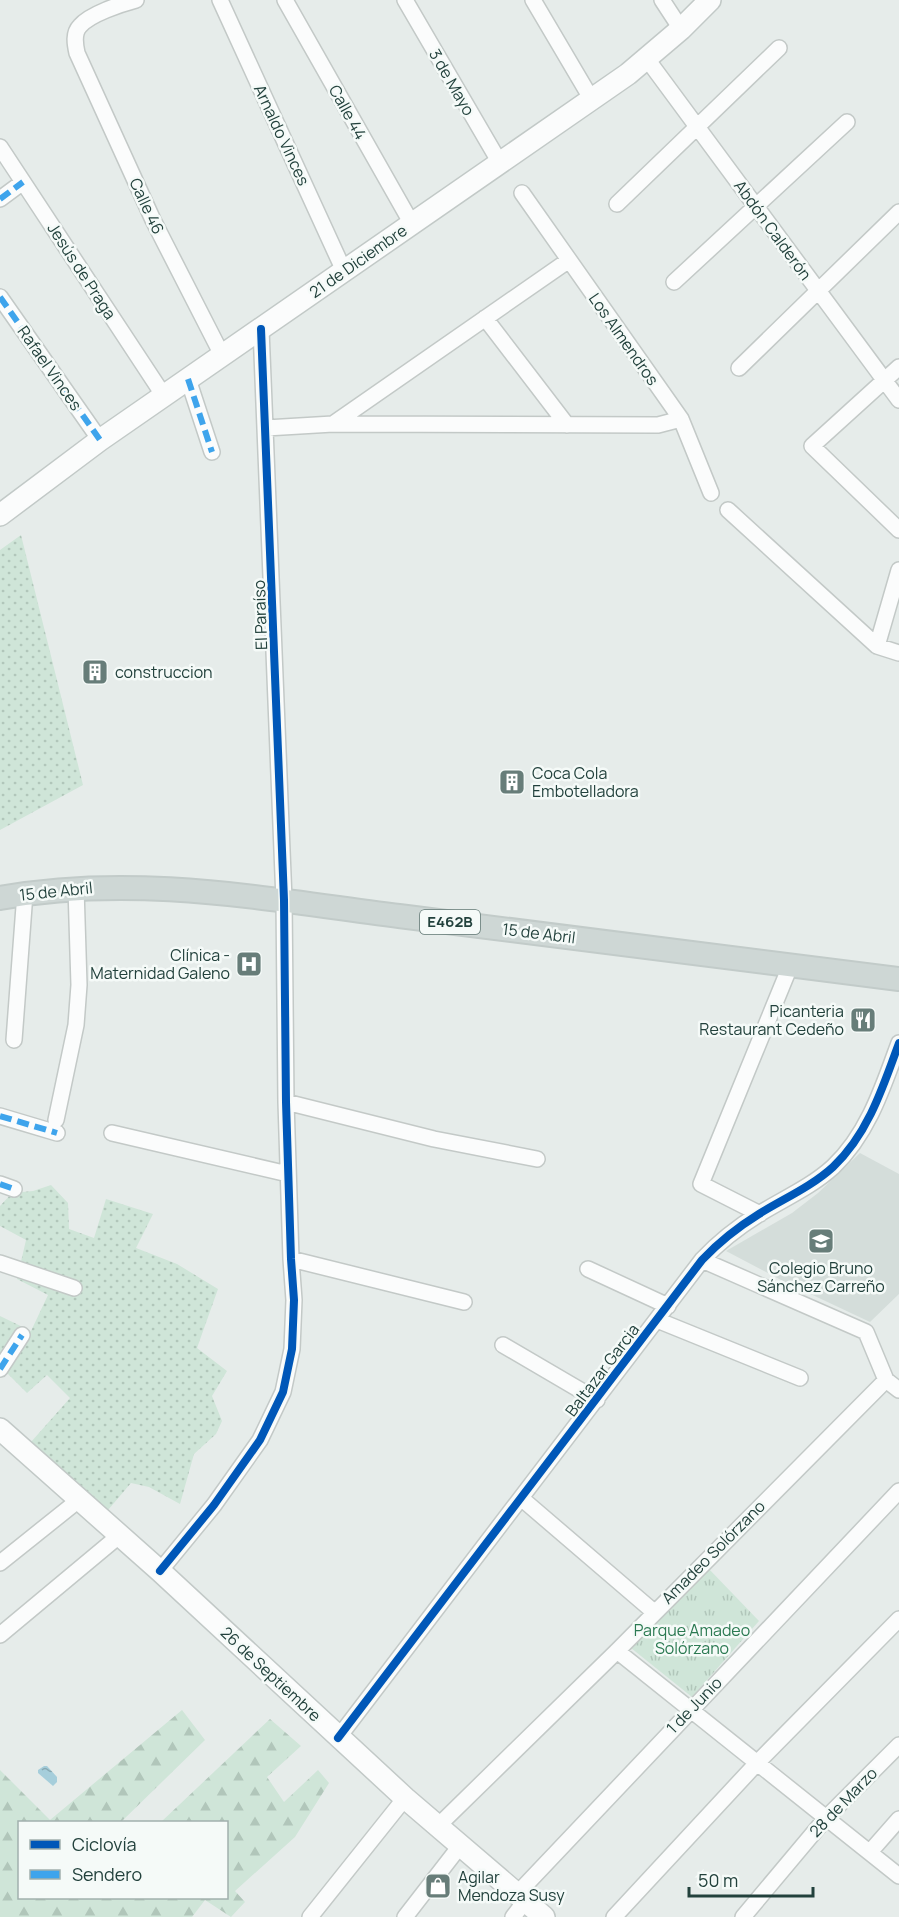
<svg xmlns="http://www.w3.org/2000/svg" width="899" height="1917" font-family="Manrope,sans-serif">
<defs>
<pattern id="grass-dots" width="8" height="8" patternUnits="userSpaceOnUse" patternTransform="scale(1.5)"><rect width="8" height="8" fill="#cfe5d8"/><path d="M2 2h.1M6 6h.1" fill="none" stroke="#b1c6ba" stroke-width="1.8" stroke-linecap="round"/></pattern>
<pattern id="forest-firs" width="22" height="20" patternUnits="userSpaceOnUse" patternTransform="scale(1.5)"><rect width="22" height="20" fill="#cfe5d8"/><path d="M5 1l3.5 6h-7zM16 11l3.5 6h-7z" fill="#b1c6ba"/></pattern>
<pattern id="park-tufts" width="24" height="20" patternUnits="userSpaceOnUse" patternTransform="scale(1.5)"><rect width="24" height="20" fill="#cfe5d8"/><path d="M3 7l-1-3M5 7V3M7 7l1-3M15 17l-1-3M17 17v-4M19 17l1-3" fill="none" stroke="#b1c6ba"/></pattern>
<pattern id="water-ripples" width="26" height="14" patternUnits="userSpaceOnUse" patternTransform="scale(1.5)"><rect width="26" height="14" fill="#a6cedb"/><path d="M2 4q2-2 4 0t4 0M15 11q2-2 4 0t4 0" fill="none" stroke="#87a9b3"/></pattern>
</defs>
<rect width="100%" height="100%" fill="#e6ecea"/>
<path fill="#d4ddda" d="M860,1153l39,21v120l-29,28 -85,-40 -59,-31 66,-38 26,-20z"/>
<path fill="url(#grass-dots)" d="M21,535l62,250 -83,45v-280z
M51,1185l17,18 1,26 25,9 12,-39 47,15 -17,34 41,16 41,25 -21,59 30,23 -15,25 10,25 -6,13 -22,20 -14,50 -31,-17 -18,-4 -23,27 -77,-68 39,-44 -23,-23 -20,18 -23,-23 -4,1v-55l31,15 17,-36 -31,-16 9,-39 -26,-14v-20l12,-13 21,-2z"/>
<path fill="url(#forest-firs)" d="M182,1710l23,30 -84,82h-101v76h206v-76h-65l109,-103 31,27 -34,31 17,25 34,-32 11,13 -34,54 -60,54 10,11 -14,15 -26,-17 -13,17h-192v-147l50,50z"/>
<path fill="url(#park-tufts)" d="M708,1568l51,53 -67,76 -61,-49z"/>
<path fill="url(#water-ripples)" d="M44,1766h3l10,11v5l-4,4 -15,-13v-3z"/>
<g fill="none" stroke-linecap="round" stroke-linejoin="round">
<defs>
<path id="street" d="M136,0c-15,4 -46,14 -56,26 -7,7 -5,18 -3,27l76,167 69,135
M220,0l124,271
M285,0l127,224
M405,0l95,163
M533,0l59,100
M662,0l19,29
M647,59l252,341
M0,147l164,249
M522,193l159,226 30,74
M0,199l23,-17
M617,204l162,-156
M674,282l173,-160
M0,297l100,143
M485,318l82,107
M899,367l-87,79 87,84
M739,368l160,-156
M188,379l24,73
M333,424l325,1 23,-6
M266,428l67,-4 236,-164
M728,510l149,136
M899,570l-22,76 22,7
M14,1040l11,-147
M286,1102l148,37 103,20
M0,1116l57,17
M56,1120l20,-95 3,-40 -3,-97
M112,1133l176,41
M0,1184l14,5
M760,1214l-59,-30 90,-220
M291,1259l173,43
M702,1260l164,72 20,48 13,10
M0,1263l74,25
M588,1269l80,37
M657,1320l143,58
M503,1345l94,55
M0,1369l22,-34
M521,1498l133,114
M0,1563l80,-64
M160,1571l54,-66 46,-65 23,-48 9,-43 2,-49 -3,-41 -5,-157 -2,-202 -23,-571
M0,1635l120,-100
M617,1651l282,225
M338,1738l364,-478c17,-18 36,-33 57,-46 24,-15 52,-27 74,-47 35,-33 50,-80 66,-124
M438,1826l179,-175 269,-271
M870,1852l29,-33
M517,1894l382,-403
M310,1917l95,-119
M405,1917l55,-71
M513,1917l12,-16
M614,1917l143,-154 142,-144
M743,1917l83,-99 73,-73"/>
<path id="secondary" d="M0,515l100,-75 528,-366 53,-45 29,-29
M0,1429l160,142 245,227 139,119"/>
<path id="primary" d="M0,898c138,-25 270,2 407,19 164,20 328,40 492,62"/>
</defs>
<use href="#street" stroke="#c3c9c7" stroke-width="18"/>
<use href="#secondary" stroke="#c2c9c7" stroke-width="24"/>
<use href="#primary" stroke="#c2cbc9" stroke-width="26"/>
<use href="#street" stroke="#fbfcfc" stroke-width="15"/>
<use href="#secondary" stroke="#fbfcfc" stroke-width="21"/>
<use href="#primary" stroke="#ced7d5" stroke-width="22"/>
<path stroke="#3ea4ec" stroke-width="6" stroke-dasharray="12 6" stroke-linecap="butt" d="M0,199l23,-17
M0,297l100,143
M188,379l24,73
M0,1116l57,17
M0,1184l14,5
M0,1369l22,-34"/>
<defs>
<path id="cycleway" d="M160,1571l54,-66 46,-65 23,-48 9,-43 2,-49 -3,-41 -5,-157 -2,-202 -23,-571
M338,1738l364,-478c17,-18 36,-33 57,-46 24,-15 52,-27 74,-47 35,-33 50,-80 66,-124"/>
</defs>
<use href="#cycleway" stroke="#f5faf8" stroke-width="11"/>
<use href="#cycleway" stroke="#0057b8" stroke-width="8"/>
</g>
<defs>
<symbol id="building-square" viewBox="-11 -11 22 22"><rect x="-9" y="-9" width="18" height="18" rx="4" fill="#677d79" stroke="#f5faf8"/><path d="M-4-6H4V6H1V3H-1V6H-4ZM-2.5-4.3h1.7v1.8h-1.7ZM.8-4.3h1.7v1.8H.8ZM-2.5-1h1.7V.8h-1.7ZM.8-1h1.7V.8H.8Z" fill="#fff"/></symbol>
<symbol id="hospital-square" viewBox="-11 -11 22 22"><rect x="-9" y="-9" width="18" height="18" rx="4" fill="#677d79" stroke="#f5faf8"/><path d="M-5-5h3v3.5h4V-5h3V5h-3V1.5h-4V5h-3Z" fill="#fff"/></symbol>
<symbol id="restaurant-square" viewBox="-11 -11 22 22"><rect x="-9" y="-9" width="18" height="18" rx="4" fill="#677d79" stroke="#f5faf8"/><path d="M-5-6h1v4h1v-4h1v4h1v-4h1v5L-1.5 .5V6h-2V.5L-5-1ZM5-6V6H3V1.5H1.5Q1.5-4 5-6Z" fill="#fff"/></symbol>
<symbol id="university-square" viewBox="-11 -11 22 22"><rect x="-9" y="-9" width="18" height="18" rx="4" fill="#677d79" stroke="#f5faf8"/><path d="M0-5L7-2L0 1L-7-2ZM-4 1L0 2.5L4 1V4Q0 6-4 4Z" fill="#fff"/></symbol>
<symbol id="shop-square" viewBox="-11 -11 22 22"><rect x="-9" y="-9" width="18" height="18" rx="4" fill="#677d79" stroke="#f5faf8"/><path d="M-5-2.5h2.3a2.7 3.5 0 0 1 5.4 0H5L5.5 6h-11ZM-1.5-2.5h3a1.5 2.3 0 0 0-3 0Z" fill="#fff"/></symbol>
</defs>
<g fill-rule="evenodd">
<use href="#building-square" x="80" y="657" width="30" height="30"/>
<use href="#building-square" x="497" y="767" width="30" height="30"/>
<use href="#hospital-square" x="234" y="949" width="30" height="30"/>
<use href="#restaurant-square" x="848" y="1005" width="30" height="30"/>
<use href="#university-square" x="806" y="1226" width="30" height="30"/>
<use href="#shop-square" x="423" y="1871" width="30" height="30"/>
</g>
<g text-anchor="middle" stroke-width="5" stroke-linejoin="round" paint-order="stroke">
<rect fill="#f5faf8" stroke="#617874" stroke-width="1.5" x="420" y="910" width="60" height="24" rx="4.5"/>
<g font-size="15" font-weight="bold" fill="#22413c">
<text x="450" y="927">E462B</text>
</g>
<g font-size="16" fill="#22413c" stroke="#f5faf8">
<text transform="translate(452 82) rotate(60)" y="6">3 de Mayo</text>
<text transform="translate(348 112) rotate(61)" y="6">Calle 44</text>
<text transform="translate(282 135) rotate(65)" y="6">Arnaldo Vinces</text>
<text transform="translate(147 206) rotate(65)" y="6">Calle 46</text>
<text transform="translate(773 230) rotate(54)" y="6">Abdón Calderón</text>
<text transform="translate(358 261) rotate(-35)" y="6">21 de Diciembre</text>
<text transform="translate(82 271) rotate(57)" y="6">Jesús de Praga</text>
<text transform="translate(624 339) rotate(55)" y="6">Los Almendros</text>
<text transform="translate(50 368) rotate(55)" y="6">Rafael Vinces</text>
<text transform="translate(260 615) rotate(-92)" y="6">El Paraíso</text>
<text transform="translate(56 891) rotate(-6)" y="6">15 de Abril</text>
<text transform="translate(539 933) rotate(7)" y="6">15 de Abril</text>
<text transform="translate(602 1370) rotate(-53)" y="6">Baltazar Garcia</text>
<text transform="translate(713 1552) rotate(-45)" y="6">Amadeo Solórzano</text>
<text transform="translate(271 1674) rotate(43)" y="6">26 de Septiembre</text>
<text transform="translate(694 1705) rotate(-46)" y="6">1 de Junio</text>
<text transform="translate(843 1802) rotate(-46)" y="6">28 de Marzo</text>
</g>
<g font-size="16" fill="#22413c" stroke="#f5faf8" text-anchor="start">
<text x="115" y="678">construccion</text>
<text x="532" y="779">Coca Cola<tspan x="532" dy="18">Embotelladora</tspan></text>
<text x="230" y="961" text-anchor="end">Clínica -<tspan x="230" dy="18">Maternidad Galeno</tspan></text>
<text x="844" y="1017" text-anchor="end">Picanteria<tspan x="844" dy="18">Restaurant Cedeño</tspan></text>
<text x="821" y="1274" text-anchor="middle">Colegio Bruno<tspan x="821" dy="18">Sánchez Carreño</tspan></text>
<text x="458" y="1883">Agilar<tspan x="458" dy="18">Mendoza Susy</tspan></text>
</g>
<g font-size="16" fill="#2b7a52" stroke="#f5faf8">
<text x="692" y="1636">Parque Amadeo<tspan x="692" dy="18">Solórzano</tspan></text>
</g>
</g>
<rect x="18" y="1821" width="210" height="78" fill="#f5faf8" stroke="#a1b0ad" stroke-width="1.5"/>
<rect x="30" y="1840" width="30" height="9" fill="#0057b8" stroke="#a1b0ad" stroke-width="1.5"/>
<text x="72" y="1851" font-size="18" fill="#22413c">Ciclovía</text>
<rect x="30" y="1870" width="30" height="9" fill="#3ea4ec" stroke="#a1b0ad" stroke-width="1.5"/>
<text x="72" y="1881" font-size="18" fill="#22413c">Sendero</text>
<path d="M689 1887v9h124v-9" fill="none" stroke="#22413c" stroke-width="3"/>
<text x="698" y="1887" font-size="18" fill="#22413c" stroke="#f5faf8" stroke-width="4.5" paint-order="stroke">50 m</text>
</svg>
